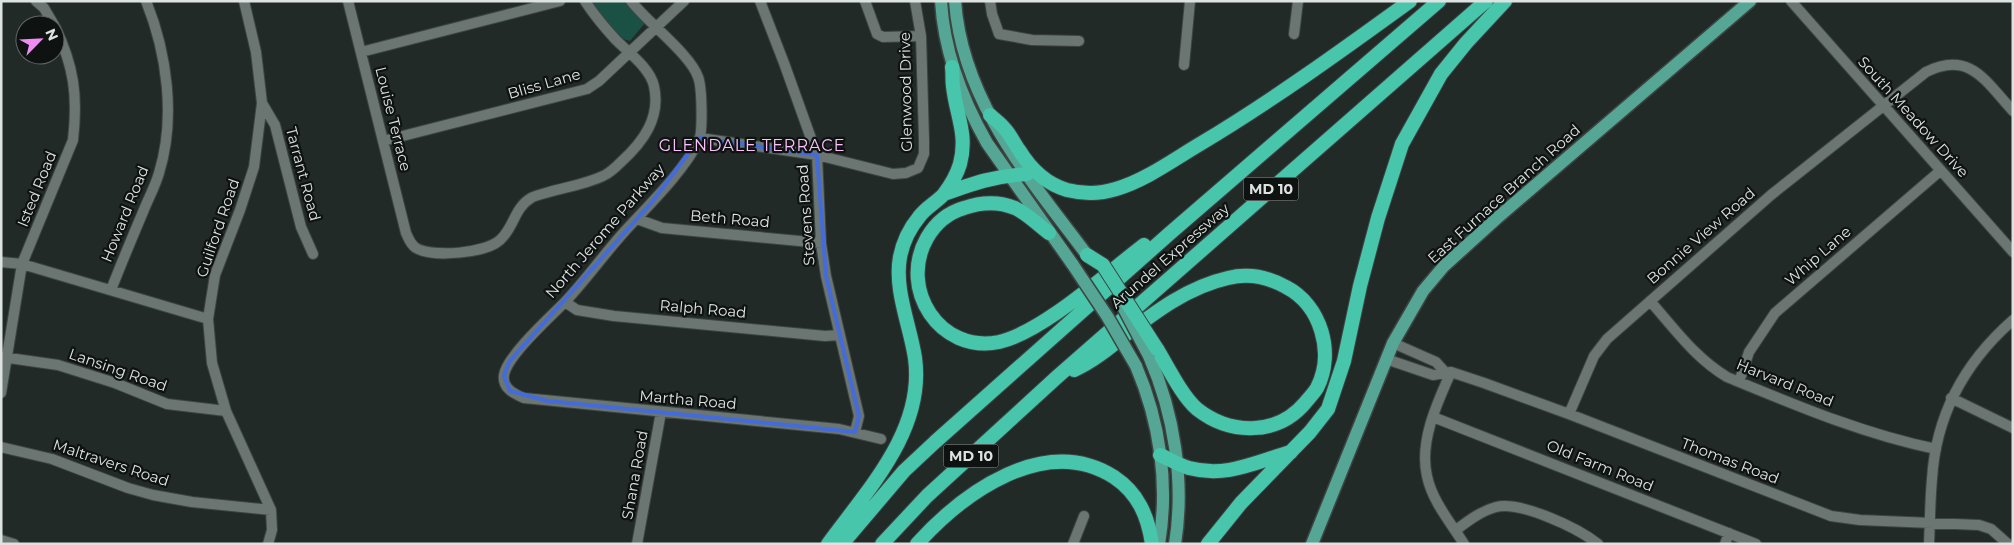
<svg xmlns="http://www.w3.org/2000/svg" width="2014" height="545" font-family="Montserrat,sans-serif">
<rect width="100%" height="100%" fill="#222a28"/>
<path fill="#1b5044" d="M589,1h37l19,22 -15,18c-20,-4 -30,-25 -41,-40z"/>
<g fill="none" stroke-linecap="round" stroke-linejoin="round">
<defs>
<path id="minor" d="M36,1l8,7 10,17
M244,1l12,51 6,51 -8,64 -14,43 -25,65 -7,44 4,44 14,48 45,99 1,20 -4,14
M348,1l58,232c3,6 4,11 10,15 17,10 70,5 84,-8 14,-12 14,-32 31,-42 5,-3 12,-4 18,-6 18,-5 37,-8 54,-16 7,-3 13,-9 18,-14 22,-20 40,-44 33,-76 -4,-18 -26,-34 -38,-46 -11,-12 -22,-25 -31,-39
M631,1c16,21 60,54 67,76 4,9 5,55 1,63 -14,30 -51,66 -74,91 -21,23 -39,49 -61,72 -15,15 -57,53 -60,72 -2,13 10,19 20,23l315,31 42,10
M760,1l24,62 33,92 4,88 5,33 33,140 -4,16
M865,1l12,33 6,3 38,-1
M990,1l2,13 7,20 33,6 47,1
M1791,1l222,251
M1294,34l4,-33
M361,52l199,-51
M1184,65l6,-64
M262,103l13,22 26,102 12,27
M700,138l117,17 76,19 13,-1 12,-5 6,-14v-14l-3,-104 -6,-35
M383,141l204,-52 12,-8 85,-80
M637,219l25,9 159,15
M1,262l21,2 186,55
M111,290c10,-26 21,-52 32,-78 5,-13 12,-25 16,-39 17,-55 8,-120 -13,-172
M1650,301c24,27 45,57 77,76 68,28 136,57 209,72
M565,302l12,8 37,6 211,20 15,-1
M1393,343l43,19 9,10
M2,357l56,8 57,18 52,21 59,7
M1386,359l47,16 18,-3 33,11 85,31 262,102 29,4 119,5 12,4 17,15
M1451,372c-14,31 -32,70 -24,104 5,25 24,47 37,68
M1739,382l10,-30 26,-39 165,-142
M1,393l21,-129 51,-124c5,-44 1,-74 -18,-113
M1951,398l62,30
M1569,414l25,-58 13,-17 164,-144 155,-123c44,-22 60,10 87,39
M1433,417l323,127
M1,447l51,12 76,29 25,7 39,7 79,8
M1456,530c12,-9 25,-19 40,-23 25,-6 82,21 102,37
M1,540l13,4
M637,544l24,-132
M1073,544l11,-28
M1725,544l4,-11
M1929,544c1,-22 1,-44 3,-65 4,-65 33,-117 81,-159"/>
<path id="major" d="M941,1c3,51 21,98 46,142l86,122
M955,1c7,100 75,178 132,254
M1149,356c25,57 36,125 26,188
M1136,366c24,56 33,118 23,178
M1312,544l81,-201 30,-52 21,-25 53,-48 253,-217"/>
<path id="highway" d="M990,115c4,4 10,8 14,13 6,6 10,15 15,22 11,18 27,34 48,40 16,4 33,4 49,-1 30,-9 57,-29 84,-45 72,-43 141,-93 210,-143
M944,194c30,-11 50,-18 83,-20
M1049,233c-11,-8 -21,-19 -34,-25 -17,-7 -34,-6 -51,0 -17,5 -29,16 -37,30 -29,51 13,116 72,104 44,-10 108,-69 145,-97
M1074,370c18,-8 34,-21 50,-34 31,-24 64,-49 104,-58 20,-5 40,-1 58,9 35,18 49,66 31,101 -3,5 -8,10 -12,15 -28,33 -75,32 -108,6 -15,-13 -29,-42 -40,-60
M1160,455c9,4 19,10 29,13 38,10 66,-6 102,-16
M828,544c40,-55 97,-114 87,-186 -5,-33 -21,-68 -15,-101 3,-15 9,-28 19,-40 6,-9 18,-15 25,-23 6,-8 13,-20 16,-30 8,-30 -4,-49 -7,-78 -1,-6 0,-12 -1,-19
M842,544l62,-73 31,-29 234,-208 270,-233
M882,544l45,-48 130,-119 429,-376
M917,544c46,-51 128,-111 197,-67 24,16 34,39 38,67
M1208,544l33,-41 69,-71 18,-23 16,-48 16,-75 18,-68 24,-74 39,-70 25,-31 39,-42"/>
</defs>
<use href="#minor" stroke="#3d4543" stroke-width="12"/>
<use href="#major" stroke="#3d4543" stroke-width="15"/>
<use href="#highway" stroke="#3d4543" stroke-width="16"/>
<use href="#minor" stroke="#6b7572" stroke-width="10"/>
<use href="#major" stroke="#56a695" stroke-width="12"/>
<use href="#highway" stroke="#48c6ac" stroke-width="14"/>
<defs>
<path id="major-bridge" d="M1073,265l34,51 29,50
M1122,305l27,51"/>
<path id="highway-bridge" d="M1087,255l16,10 54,84"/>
</defs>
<use href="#major-bridge" stroke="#3d4543" stroke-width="15" stroke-linecap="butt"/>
<use href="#highway-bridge" stroke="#3d4543" stroke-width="16" stroke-linecap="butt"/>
<use href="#major-bridge" stroke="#56a695" stroke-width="12"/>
<use href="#highway-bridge" stroke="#48c6ac" stroke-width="14"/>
</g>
<path fill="none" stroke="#436cda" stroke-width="4" stroke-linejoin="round" d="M700,138l117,17 9,121 33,140 -4,16 -307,-31 -38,-10 -6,-15 5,-14 143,-160z"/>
<g text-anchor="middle" stroke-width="4.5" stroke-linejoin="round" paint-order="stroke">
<g fill="#0e1211" stroke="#9fa4a3" stroke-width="1">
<rect x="1243.5" y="177.5" width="55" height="23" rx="4"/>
<rect x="943.5" y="444.5" width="55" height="23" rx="4"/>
</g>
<g font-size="14" font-weight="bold" fill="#dde3e1">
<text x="1271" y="194">MD 10</text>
<text x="971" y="461">MD 10</text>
</g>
<g font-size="15" fill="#dde3e1" stroke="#0e1211">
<text transform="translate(544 84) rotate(-16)" y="5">Bliss Lane</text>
<text transform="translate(906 92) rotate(-91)" y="5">Glenwood Drive</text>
<text transform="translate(1913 117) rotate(48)" y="5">South Meadow Drive</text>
<text transform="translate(393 119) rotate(76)" y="5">Louise Terrace</text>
<text transform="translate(303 174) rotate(75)" y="5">Tarrant Road</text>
<text transform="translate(37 189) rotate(-68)" y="5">Isted Road</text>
<text transform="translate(1504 194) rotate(-42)" y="5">East Furnace Branch Road</text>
<text transform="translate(125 214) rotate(-68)" y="5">Howard Road</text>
<text transform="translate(806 215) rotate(-94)" y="5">Stevens Road</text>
<text transform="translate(730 219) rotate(5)" y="5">Beth Road</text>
<text transform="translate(218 228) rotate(-71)" y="5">Guilford Road</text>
<text transform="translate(605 231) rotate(-49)" y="5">North Jerome Parkway</text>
<text transform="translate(1701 236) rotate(-41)" y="5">Bonnie View Road</text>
<text transform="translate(1170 256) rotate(-41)" y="5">Arundel Expressway</text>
<text transform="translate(1818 256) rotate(-41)" y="5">Whip Lane</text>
<text transform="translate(703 309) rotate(5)" y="5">Ralph Road</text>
<text transform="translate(118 370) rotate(19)" y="5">Lansing Road</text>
<text transform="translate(1785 383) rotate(22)" y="5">Harvard Road</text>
<text transform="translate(688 400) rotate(5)" y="5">Martha Road</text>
<text transform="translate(1730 461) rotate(21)" y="5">Thomas Road</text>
<text transform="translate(111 463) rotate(18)" y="5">Maltravers Road</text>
<text transform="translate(1600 466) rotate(22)" y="5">Old Farm Road</text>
<text transform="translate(635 475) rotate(-80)" y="5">Shana Road</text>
</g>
<g font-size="16" letter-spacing="1" fill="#fdc3fd" stroke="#0e1211">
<text x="752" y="151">GLENDALE TERRACE</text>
</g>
</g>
<rect width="2014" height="545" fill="none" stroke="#dde3e1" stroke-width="5"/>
<g transform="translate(40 40) rotate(66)"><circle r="24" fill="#0e1211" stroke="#616664"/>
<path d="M0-4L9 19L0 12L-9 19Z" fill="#f28af3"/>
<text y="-8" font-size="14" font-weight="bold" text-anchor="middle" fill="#dde3e1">N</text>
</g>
</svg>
